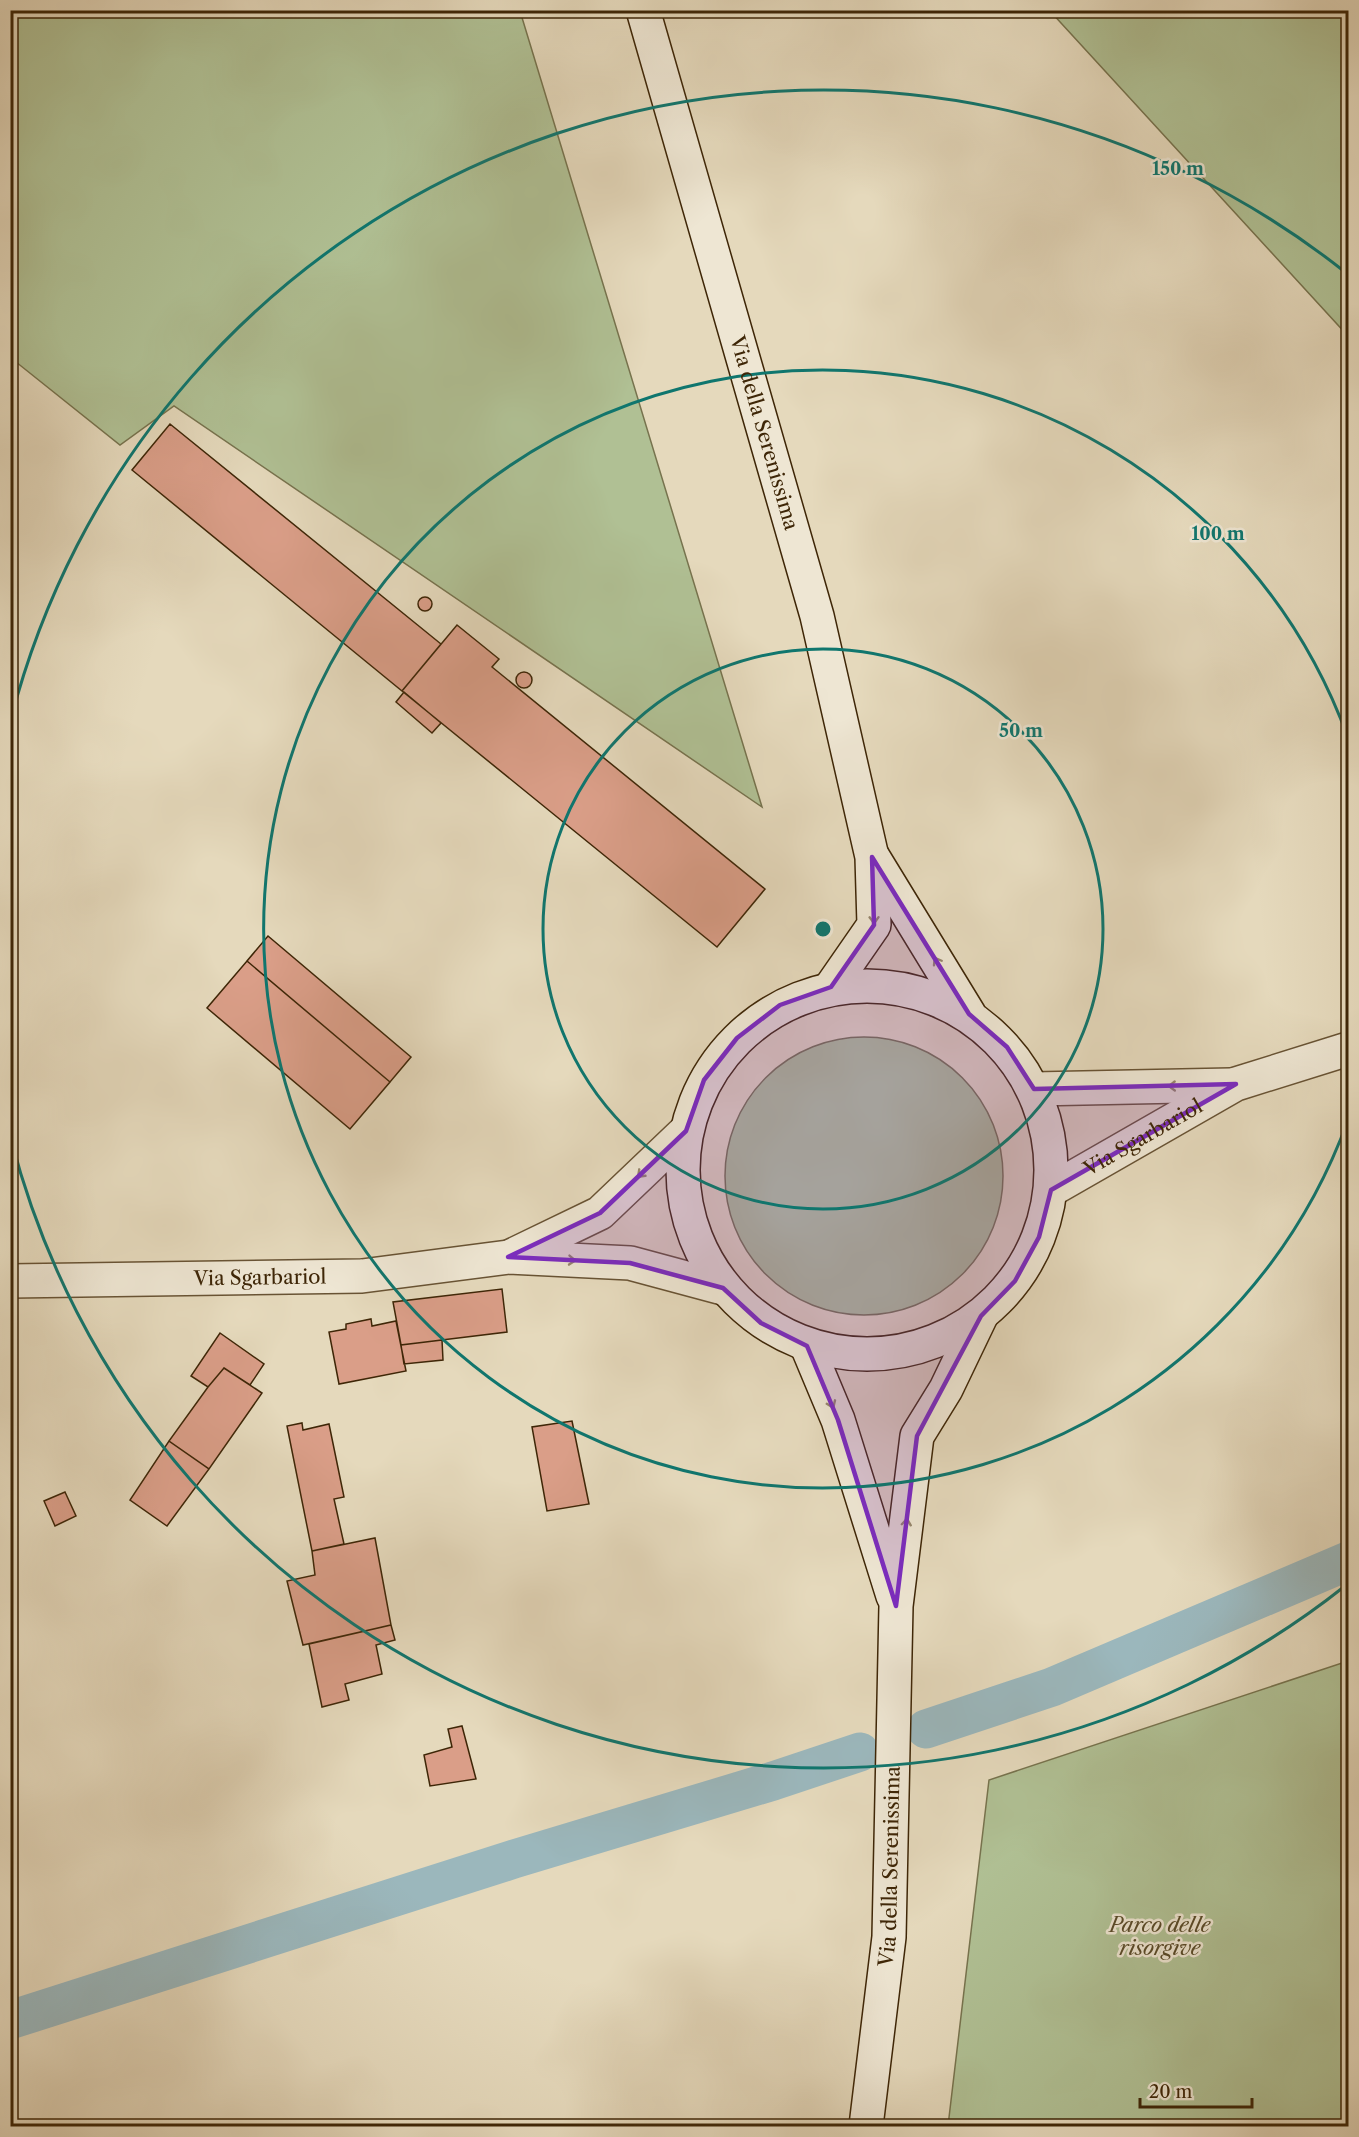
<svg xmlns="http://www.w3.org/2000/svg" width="1359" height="2137" font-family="'Libre Caslon Text',serif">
<rect width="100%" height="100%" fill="#e5d9bc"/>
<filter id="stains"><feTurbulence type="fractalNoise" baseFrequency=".00333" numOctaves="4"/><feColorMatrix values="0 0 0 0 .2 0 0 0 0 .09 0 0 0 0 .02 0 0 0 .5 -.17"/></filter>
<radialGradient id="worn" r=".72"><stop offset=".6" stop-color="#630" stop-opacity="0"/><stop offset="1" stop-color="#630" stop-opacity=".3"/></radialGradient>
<path fill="#b0c094" stroke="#77734e" stroke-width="1.5" d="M10,11h510l242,796 -588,-401 -54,39 -109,-87z
M1050,11h298v325z
M725 1176a139 139 0 1 1 278 0a139 139 0 1 1-278 0Z
M1348,1661v462l-1,3h-399l41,-346z"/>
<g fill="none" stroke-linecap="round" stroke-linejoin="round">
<path stroke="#9bb7bc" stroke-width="39" d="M926,1729l126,-42 296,-126
M10,2020l504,-161 259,-78 87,-29"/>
</g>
<path fill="#da9e88" stroke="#3e2607" stroke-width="1.5" d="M170,424l271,220 -39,47 -270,-221z
M418 604a7 7 0 1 1 14 0a7 7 0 1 1-14 0Z
M457,625l42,34 -7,8 273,222 -48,58 -315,-256z
M516 680a8 8 0 1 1 16 0a8 8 0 1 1-16 0Z
M404,692l37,31 -9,10 -36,-31z
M268,936l143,121 -21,25 -143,-121z
M247,961l143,121 -40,47 -143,-121z
M502,1289l5,43 -106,13 -8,-43z
M371,1319l1,7 24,-5 10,50 -67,13 -10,-52 17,-3v-5z
M220,1333l44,31 -14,21 -26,-17 -16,19 -17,-11z
M442,1340l1,20 -39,4 -3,-19z
M224,1368l38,25 -53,76 -40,-28 39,-54z
M572,1421l17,83 -42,7 -15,-84z
M302,1423l1,7 26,-6 15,73 -10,2 10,45 -32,7 -25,-125z
M169,1441l40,28 -42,57 -37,-26z
M65,1492l11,24 -21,10 -11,-25z
M375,1538l16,87 -88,20 -16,-64 28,-6 -3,-24z
M391,1625l4,15 -19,5 6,29 -37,10 4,16 -27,7 -13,-63z
M462,1726l14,53 -46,7 -6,-31 28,-8 -4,-18z"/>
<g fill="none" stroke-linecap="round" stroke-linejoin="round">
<defs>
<g id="street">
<path d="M1034,1089l197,-4"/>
<path id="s1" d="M1051,1190l185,-106 112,-35"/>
<path d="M513,1255l87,-42 86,-82"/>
<path id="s2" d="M10,1281l352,-5 146,-19 122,6 93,25"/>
</g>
<g id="secondary">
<path id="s3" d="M643,10l174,606 55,241 2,68 -43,62"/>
<path d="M873,857l96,157"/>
<circle cx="867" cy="1170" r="184"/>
<path d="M807,1346l31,74 55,176"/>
<path id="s4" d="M866,2126l23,-189 7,-331 21,-170 29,-47 35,-73"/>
</g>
</defs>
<use href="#street" stroke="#685334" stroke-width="36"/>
<use href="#secondary" stroke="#3e2607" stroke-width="36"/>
<use href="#street" stroke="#eee6d3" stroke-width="33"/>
<use href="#secondary" stroke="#eee6d3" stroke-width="33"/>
</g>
<defs><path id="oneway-shaft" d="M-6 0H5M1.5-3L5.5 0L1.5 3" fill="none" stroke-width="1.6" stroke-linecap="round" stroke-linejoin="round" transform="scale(1.5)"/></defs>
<g stroke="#96866d">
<use href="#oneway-shaft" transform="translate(874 915) rotate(89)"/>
<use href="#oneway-shaft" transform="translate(939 965) rotate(-121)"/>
<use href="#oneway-shaft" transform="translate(1177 1086) rotate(179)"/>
<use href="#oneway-shaft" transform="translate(644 1171) rotate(136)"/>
<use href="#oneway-shaft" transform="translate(567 1260) rotate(3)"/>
<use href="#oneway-shaft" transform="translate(830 1400) rotate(67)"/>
<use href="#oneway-shaft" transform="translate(906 1527) rotate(-83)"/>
</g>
<path fill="#7b2cbf" fill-opacity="0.2" stroke="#7b2cbf" stroke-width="4.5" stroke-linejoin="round" d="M872,857l97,157 38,33 27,42 202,-5 -185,106 -12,47 -24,44 -34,35 -64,120 -21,170 -58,-186 -31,-74 -46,-23 -38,-35 -93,-25 -122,-6 92,-44 86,-82 18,-51 33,-42 43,-33 51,-18 43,-62z"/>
<g fill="none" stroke="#0f766e" stroke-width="3">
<circle cx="823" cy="929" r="280"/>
<path d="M1348 1120A559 559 0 1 1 1348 738"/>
<path d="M1345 1586A839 839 0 0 1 11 1139M11 719A839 839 0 0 1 1345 272"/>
</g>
<g text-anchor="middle" stroke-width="5" stroke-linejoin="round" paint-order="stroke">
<g font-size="20" fill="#3e2607" stroke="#eee6d3">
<text dy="7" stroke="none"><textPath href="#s3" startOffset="440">Via della Serenissima</textPath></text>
<text dy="7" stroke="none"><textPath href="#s1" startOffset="106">Via Sgarbariol</textPath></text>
<text dy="7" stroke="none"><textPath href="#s2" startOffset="250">Via Sgarbariol</textPath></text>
<text dy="7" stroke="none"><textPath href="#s4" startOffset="261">Via della Serenissima</textPath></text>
</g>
<g font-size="20" font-style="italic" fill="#5a4c2a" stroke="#eee6d3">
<text x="1160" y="1932">Parco delle<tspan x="1160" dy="23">risorgive</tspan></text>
</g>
</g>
<circle cx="823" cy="929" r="9" fill="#0f766e" stroke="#eee6d3" stroke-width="3"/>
<g font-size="18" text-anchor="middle" font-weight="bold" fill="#0f766e" stroke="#eee6d3" stroke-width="5" stroke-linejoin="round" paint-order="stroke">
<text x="1178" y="175">150 m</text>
<text x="1218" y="540">100 m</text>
<text x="1021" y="737">50 m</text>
</g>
<rect width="1359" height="2137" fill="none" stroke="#e5d9bc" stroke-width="36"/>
<rect x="12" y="12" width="1335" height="2113" fill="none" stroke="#3e2607" stroke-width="3"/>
<rect x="18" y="18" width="1323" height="2101" fill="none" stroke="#3e2607" stroke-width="1.5"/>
<path d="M1140 2098v9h112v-9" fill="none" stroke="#3e2607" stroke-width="3"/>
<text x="1149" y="2098" font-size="18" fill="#3e2607" stroke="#eee6d3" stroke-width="4.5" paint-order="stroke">20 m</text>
<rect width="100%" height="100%" filter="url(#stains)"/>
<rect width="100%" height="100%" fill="url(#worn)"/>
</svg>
